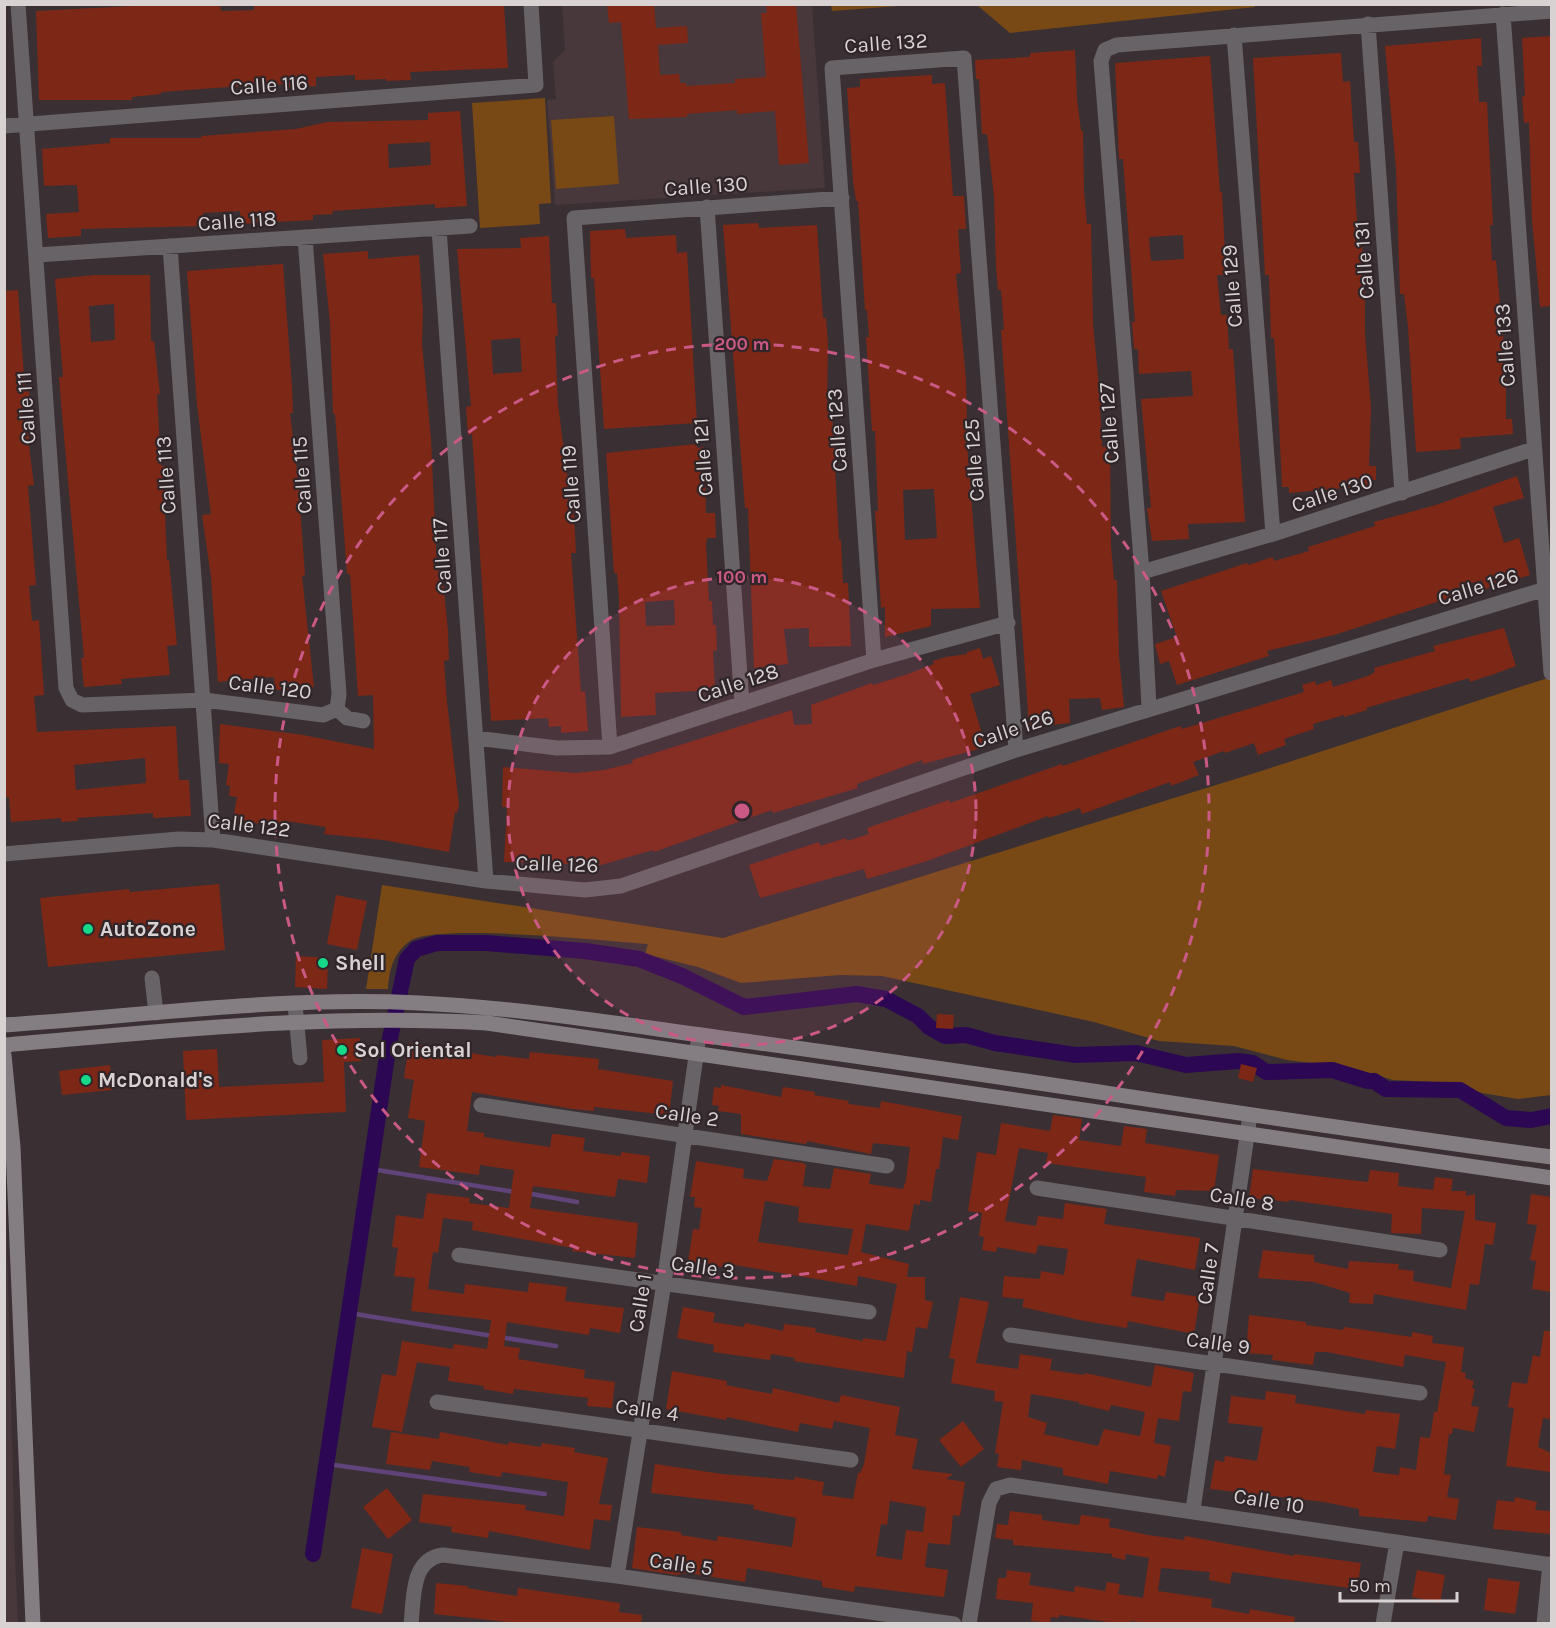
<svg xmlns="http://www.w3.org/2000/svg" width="1556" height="1628" font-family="Karla,sans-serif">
<rect width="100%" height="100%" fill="#3a3033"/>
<path fill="#48373b" d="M562,5h250l13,183 -270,17 -8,-105 9,-1 -3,-37 12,-12z
M5,1165l10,394 3,65 -14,-1z"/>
<path fill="#784915" d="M831,5v-1l81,1 -80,6z
M1255,5v2l-245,26 -33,-28z
M545,98l6,105 -12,1 1,20 -60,4 -8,-125z
M614,116l5,68 -63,5 -5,-69z
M1551,677v418l-33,4 -36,-6 -28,-10 -61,-3 -40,-12 -66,-8 -53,-14 -75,-5 -65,-19 -212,-46 -42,-1 -99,8 -43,-16 -53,-13 3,-10c-41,-3 -212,-21 -238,-3 -16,11 -21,29 -22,48h-22l16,-104 341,53 535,-166z"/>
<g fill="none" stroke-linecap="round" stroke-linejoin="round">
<path stroke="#604479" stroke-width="4.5" d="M371,1169l144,23
M526,1193l51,9
M349,1313l207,33
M327,1464l218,30"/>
<path stroke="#2c0753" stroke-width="16" d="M313,1554l76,-511 18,-84 9,-10 21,-6h49l99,8 54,8 43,17 62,31 113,-13 29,5 32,17 11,11 16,9 21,-1 29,8 80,12 61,-2 50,12 52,-4 15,2 13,9 66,-2 36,11h6l12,8 74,1 46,28 25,2 21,-4"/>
</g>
<path fill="#7d2717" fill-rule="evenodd" d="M173,4h47l1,7 33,-1v-6h250l4,64 -98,4 1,8 -25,1v-2l-31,1v-5l-39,2v9l-28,2v-4l-60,3 -67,5v2l-29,3v3h-93l-3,-89z
M607,4h47l2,24 31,-2 1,17 -30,2 2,30 19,-1 1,9h6v3l49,-3v-4l31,-2 -5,-64h6l-1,-9h30l13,159 -30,2 -4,-54 -38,3v-4l-50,4v3l-58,2 -8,-97 -12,1z
M1551,36v270l-11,1 -8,-87 -3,-98 -5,1 -2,-26 3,-1 -3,-58z
M1481,38l1,28h-5l2,36h8l6,123h-3l2,36 4,-1 10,108v51h6l1,15 -53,4 1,11 -45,3 -8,-125 -4,-33h-4l-4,-125 -11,-123z
M1075,50l2,48 4,33 2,-1 1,61 3,33h4l2,99 6,64h4v20h-3l2,40 8,-1 1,100 3,34h3l2,76 5,51 -22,3 -2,-12 -31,1 1,24 -41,4 -28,-397h3l-3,-40h-3l-2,-23 -2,-70 -7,-63h-5l-3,-55h-3l-1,-19 55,-3v-4z
M1341,53l2,29 7,-1 4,61h4l2,31h-6l2,34 3,35h3l1,29h2v62l6,75 -2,58h7v14h-9l1,6 -79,7v-6h-7l-4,-86 -4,-63h-3l-2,-63h-4l-12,-217z
M1210,56l10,136h2l4,83h-9l4,40h6l2,34h4l12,173 -57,2 1,15 -37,2 -5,-33h4l-10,-109 52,-3 -2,-25 -52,3 -1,-25h-4l-2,-27h3l-12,-163h-4l-4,-96zM1183,235l1,24 -33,2 -2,-24z
M932,75v9l13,-1 8,113h11l2,33h-8l3,44 -5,1 10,105 2,79 12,150 -49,1v17l-46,11v-30l-4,1 -6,-97h3l-3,-80h-3l-6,-94h3l-2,-27h-2l-7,-109h-2l-3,-20 -6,-93 13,-1v-8zM934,489l3,49 -32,2 -2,-50z
M460,111l7,95 -32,2v-4l-103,7 1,3 -20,1v5l-73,4v-13l-37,2v13l-122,3v7l-33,2 -2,-24 33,-2 -2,-27 -33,1 -2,-37 68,-6v-5h92l-1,-2 95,-7 31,-7 101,-2v-7zM430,142l1,23 -42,3 -1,-24z
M758,223l1,5 58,-3 6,93h3l2,26 -1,68h5l7,128h2l2,43h5l3,63 -42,1v-19l-25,1 4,35 -34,4 -6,-160h-3l-22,-283z
M625,229l1,9 50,-3 1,18 10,-1 10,171 -93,6 -10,-151h-3l-1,-47z
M549,236l3,67h4l2,32 -3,1 3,68 12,93h3l3,56h-5l10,139 4,-1 3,40 -27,2v-7l-12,1 -1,-9 -57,3 -19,-287 -4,1 -2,-28 5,-1 -14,-157 64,-1 -1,-10zM520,338l2,34 -29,2 -2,-34z
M368,251v8l51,-4 4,56 -1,33 9,95 6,132 5,-1 6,61 1,29 -5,1 3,41 12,103 -2,8 -2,-1 -6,40 -66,-12 -59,-6 2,-7 -40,-6 -1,7 -52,-9 4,-22 -8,-1 1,-10 -4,-1 3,-21 -10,-1 1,-39 83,11 71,14 -1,-54 -15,1 -8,-122h-3l-10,-134 -2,-26h-2l-3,-91 -7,-69z
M283,264l9,122 1,27h-3l8,66 7,96 -3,1 12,111 -39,3 -1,-13 -56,5 -7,-105 -9,-62 9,-1 -14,-109 -10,-134z
M95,275h55l1,66h3l6,53h-3l4,72h4l2,24h-3l3,70h2l8,85 -10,1 3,29 -49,4 1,5 -38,3 -3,-29h3l-23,-255 -2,-26h4l-8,-98zM114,304l1,36 -24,2 -2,-36z
M18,290l7,101h4l2,27h-4l3,36 4,31 -6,1 8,99 -7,1 3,35 7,-1 5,75 -10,1 3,36 139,-6 3,54h10l2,36 -38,2v-5l-76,5 1,3 -17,1v-4l-50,4 -2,-25h-5v-506zM145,758l1,25 -70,7 -2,-25z
M697,444v4l7,-1 2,66h9l1,25h-9l-1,6 3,57h3l1,24h3l1,25 -4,1 2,39 -60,3 1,22 -35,2 -2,-118 -2,-26h-3l-8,-120zM674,600l1,25 -29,1 -1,-24z
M1517,476l7,22 -31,9 11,36 15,-5 11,37 -45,14 -3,-9 -32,10 2,7 -118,38 -67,16 2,5 -92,29 -8,-24 -9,3 -5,-20 22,-7 -16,-46 86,-28 1,2 25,-8 1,4 35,-10 -1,-4 67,-21 -1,-4 62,-17z
M1504,628l12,38 -22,8 -24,8 -1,-4 -103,30 1,2 -23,7v-2l-31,9 1,5 -30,10 2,6 -28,10 -4,-12 -29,10 -1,-2 -31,11 6,13 -28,11 -1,-4 -88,32 -2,-6 -31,10 -1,-2 -121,45 -60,18 -3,-10 -104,29 -11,-33 70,-23 1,4 26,-8 1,3 22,-7 -2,-6 82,-28 1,3 112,-39 1,2 117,-40 2,3 122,-37 -2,-7 13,-4 1,4 15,-5 2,7 35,-11 7,-4 -1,-4 61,-17 -2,-5z
M980,648l3,11 8,-3 9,29 -30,9 16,53 -63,17 -1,-4 -65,24 1,4 -85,25 -1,-3 -118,42 -1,-2 -52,15 -97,-3 3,-55h-5l1,-40 73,6 28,-3 29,-7 -1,-3 160,-50 2,15 18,-1 -1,-19 61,-22 1,2 32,-10 29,-11 -1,-3 13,-4 21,-3v-2z
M219,884l6,66 -177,17 -8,-69 89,-9 1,3z
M336,895l31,6 -10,49 -30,-6z
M296,956l32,2 -1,31 -32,-2z
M937,1014l17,1 -1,14 -17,-1z
M360,1038l1,23 -17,1 2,50 -160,8 -3,-69 34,-2 2,38 105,-5 -2,-42z
M409,1043l87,14 1,-2 32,4 1,-7 69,7 -1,10 75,12 -4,34 -75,-8v4l-21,-2 -101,-17 -5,39 17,2v4l66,10 2,-13h4l29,4 -2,13 38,5v-4l29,4 -3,27 -29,-4 -3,18 -82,-11 -3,22 108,15 -3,35 -63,-7 1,-3 -101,-18 1,-8 -30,-4 -5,35 -5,-1 -5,37 36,5 1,-10 63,8 1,-10 38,5 -2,14 59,7 -4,25 -30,-5 -1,7 -82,-13 -3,24 16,2 -2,11 67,11 -1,8 31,4 -3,26 -25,-2 1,-8 -74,-9 -1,5 -30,-5 1,-3 -36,-5 2,-14 -33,-5 -15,70 -30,-5 10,-53 14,2 6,-35 51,8 1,-5 33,5 4,-29 -80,-9 4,-33 -21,-2 4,-28 -6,-1 4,-32 27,4 4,-26 43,5 -1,5 40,5 5,-38 -34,-5 -1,10 -60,-8 6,-46 -17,-3 6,-38 -10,-2z
M1241,1064l16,4 -4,14 -15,-4z
M110,1065l2,25 -50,5 -3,-24z
M721,1085l60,12 2,-10 32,5 -1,3 35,6 -1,3 32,4 1,-7 81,15 -4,24 -15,-3 -4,32h-3l-5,33 -11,-2v5l-6,-1 -5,27 -43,-7 -5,28 48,12 -2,13h18v23l8,2 -6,27 -11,-2 -4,25 -5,-1 -3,27 -110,-17 1,-3 -24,-4 -1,6 -57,-8 1,-7 -37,-7 6,-31 32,6 -2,9 31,5 1,-4 38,8 1,-7 32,4 -1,4 48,9v-3l23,3 11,-57 -39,-8 -1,10 -134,-23 -1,4 -34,-5 5,-33 6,1 3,-22 -8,-1 1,-10h-5l6,-36 48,8 -1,9 24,3 7,-22 29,4 3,2 -3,21 27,3 4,-21 37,6 -2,10 34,5 3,-9 4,-33 -37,-4 -2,11 -64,-13 -1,3 -65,-10v-20l-23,-3 1,-5 -7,-1 2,-18 7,1zM765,1201l34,6 -1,15 55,7 -5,26 -90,-13z
M1053,1115l29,4 -3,21 42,6 3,-20 23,3 -2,14 74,12 -5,36 -38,-1 -1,6 -31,-4 2,-15 -100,-14 2,-10 -29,-5 -14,73 31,5 2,-10 25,3 2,-16 42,6 -3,15 96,14 -5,32 -58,-11 -6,37 33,5 2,-9 34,5 -6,37 -66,-13 -1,7 -43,-7 -62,-14 2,-8 -22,-2 2,-21 36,3 1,-8 23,4 4,-26 -30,-4 -2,9 -39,-7 -1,5 -14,-2 2,-13 -5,-1 3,-23 -14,-2 9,-59 19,3 5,-32 49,8z
M1253,1169l115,13 2,-12 29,3 -1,13 35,4 2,-13 18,2 -2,12h15v5l9,-2v26l21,3 -3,22 -8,-1 -6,41 -9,-1 -4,26 -92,-16 -1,10 -24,-1 1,-10 -36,-11 -56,-4 5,-28 51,5v7l34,7 1,-8 50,3 -1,5 16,2 -1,10 38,7 14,-77 -43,-3 -1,26 -30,-1 1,-19 -103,-14v2l-40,-4z
M1531,1194l20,3v95l-19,-3 4,-28 -6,-1 7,-35 -10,-1z
M960,1297l29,5 -13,61 42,6 2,-15 32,5 -2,11 34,5 1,-2 66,14 4,-22 39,8 -3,19 -8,-1 -4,30 -21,-3 -4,25 17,3 -6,31 -7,-2 -1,4 -47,-8 -2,13 -45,-9v-7l-41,-8 -1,10 -24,-3 2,-13 -4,-1 8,-51 -9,-1 1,-10 -44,-8 4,-24 -6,-1zM1031,1394l48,8v2l30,7 2,-6 34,7 -5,24 -36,-7 -6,17 -54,-12 3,-11 -19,-6z
M1249,1315l57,7v3l37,5 1,-3 68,10v-5l21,4 -1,7 32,4 -3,25 5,1 -1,5 9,3 -2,7 3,1 -4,17 8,1 -5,25 -21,-4 -1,6h-3l-5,40 7,1 -4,22 12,2 -3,21 -28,-4 -1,6 -68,-6v-7l-35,-7 -114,-13 5,-29 9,2 1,-6 32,5 6,-34 -35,-4 3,-27 34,4 1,-9 30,4 -1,8 70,11 1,-4 34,4 -5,35 -18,-3 -4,26 26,3 1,-8 16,3 4,-33 10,1 4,-26h3l9,-50 -41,-7 -2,12 -76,-15h-12l-2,13 -41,-5 1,-5 -27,-2z
M1544,1331h7v88l-8,-1 -5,29 13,6v19l-45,-6 8,-58 -6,-1 4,-25 15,2 6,-29 7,2z
M672,1371l55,10 -1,4 46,9 1,-6 66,15 2,-8 59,12 -5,28 23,4 -6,30 41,5 -7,5 19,3 -5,34 -7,-1 -3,30 -22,-2 -3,24 23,3 -4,27 -89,-11 -1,6 -32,-5v-6l-75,-13 -2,14 -57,-9 -12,2 -44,-7 5,-41 44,5v3l36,6 1,-5 74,11 4,-29 -43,-9 1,-4 -103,-12 4,-29 67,10 72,6 1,-3 29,5 -2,13 31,4 5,-26h2l4,-9 6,-36 -36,-7 -2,8 -32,-6 -2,9 -71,-15 -1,3 -60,-11zM890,1501l36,6 -3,25 -17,-2 -4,30 -26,-4 5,-32 6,1z
M963,1421l21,28 -23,18 -22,-27z
M391,1432l48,7 1,-7 68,13 1,-3 32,5 1,-4 33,5 -1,4 34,6 -9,46 13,1 -2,16 -16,-2 -4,31 -101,-19 -1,7 -37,-6 1,-5 -33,-5 4,-28 103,11 -1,5 39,6 4,-34 -66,-10 -1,5 -32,-5 1,-5 -38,-6 -2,9 -44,-6z
M387,1488l25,32 -24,19 -25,-32z
M1515,1497l22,5 -2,8 16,1v23l-58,-5 4,-29 17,2z
M1010,1511l32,4v5l37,5 2,-10 29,4 -1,8 39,8 36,5 1,-4 109,20v-2l67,9 -4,26 -125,-17 -2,12 -21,-4 1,-8 -49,-4 -3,23 54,8 -1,8 38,7 1,-5 45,8 -1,6h-147l-16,-2 -1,2h-15l-56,-8v3l-8,-1 -1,6 -19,-2 2,-18 -37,-4 2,-21h8l1,-8 24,3 -2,12 45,7 1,-6 30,5 2,-9 13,2 -2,10 25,4 6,-40 -23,-4 -1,6 -13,-3v-3l-99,-9v-5l-18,-2 2,-14 11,1z
M362,1548l31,6 -11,60 -31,-6z
M1417,1570l28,5 -5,28 -28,-6z
M1488,1578l32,4 -5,32 -31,-4z
M436,1583l32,3 -1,2 50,8 1,-8 102,15 -1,9 23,3 -1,8h-125l-82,-9z"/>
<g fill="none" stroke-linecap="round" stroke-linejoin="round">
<path stroke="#676367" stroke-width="15" d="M18,4l48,684 6,12 10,5 122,-5 119,15 14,-6 10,9 16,3
M1503,14l48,659
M1368,24l34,469
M1234,35l39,499
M4,126l532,-41 -5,-81
M707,207l35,497
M439,229l47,652
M305,237l34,457 -2,15
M170,246l43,594
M37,255l433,-29
M1142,572l131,-38 260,-85
M874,660l-42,-592 132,-10 52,692
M1149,707l-7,-135 -41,-511 4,-11 12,-5 435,-34
M476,738l81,10 53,-1 264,-87 134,-37
M610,747l-36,-529 268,-20
M4,854l175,-15 34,1 273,41 99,9 36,-4 395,-136 536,-163
M152,978l4,35
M295,1004l5,54
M481,1105l406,61
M1037,1188l403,62
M459,1255l410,57
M1010,1335l410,58
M437,1402l414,58
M1193,1510l57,-395
M617,1576l47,-293 35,-248
M411,1624c3,-27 0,-65 32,-69l174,21 337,48
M969,1624l20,-121 7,-14 14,-4 542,80
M1383,1624l14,-82
M1544,1624l6,-60"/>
<path stroke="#847e83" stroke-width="15" d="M4,1025c138,-9 276,-29 415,-22 109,5 218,24 326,38 269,36 537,81 807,116
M4,1045c162,-14 321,-32 483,-22l1065,155
M4,1055l9,92 20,477"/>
</g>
<circle cx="742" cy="811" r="234" fill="#ca5985" fill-opacity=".12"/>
<g fill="none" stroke="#ca5985" stroke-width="3" stroke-dasharray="10 8">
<circle cx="742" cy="811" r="234"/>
<circle cx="742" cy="811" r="467"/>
</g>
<g fill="#15d989" stroke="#302629" stroke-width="2">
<circle cx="88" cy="929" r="6"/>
<circle cx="323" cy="963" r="6"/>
<circle cx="342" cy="1050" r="6"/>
<circle cx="86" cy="1080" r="6"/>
</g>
<g text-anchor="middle" stroke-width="4.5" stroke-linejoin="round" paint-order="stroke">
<g font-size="21" fill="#d8d2d3" stroke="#302629">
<text transform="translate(886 43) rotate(-4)" y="7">Calle 132</text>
<text transform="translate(269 85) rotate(-4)" y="7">Calle 116</text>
<text transform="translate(706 186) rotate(-4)" y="7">Calle 130</text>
<text transform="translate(237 221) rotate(-4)" y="7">Calle 118</text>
<text transform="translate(1364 260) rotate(-94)" y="7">Calle 131</text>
<text transform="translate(1232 286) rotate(-94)" y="7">Calle 129</text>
<text transform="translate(1505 345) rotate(-94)" y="7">Calle 133</text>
<text transform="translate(26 408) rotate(-94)" y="7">Calle 111</text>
<text transform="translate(1109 423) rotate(-94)" y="7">Calle 127</text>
<text transform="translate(837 430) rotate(-94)" y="7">Calle 123</text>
<text transform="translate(703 457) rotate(-94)" y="7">Calle 121</text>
<text transform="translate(974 460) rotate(-94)" y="7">Calle 125</text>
<text transform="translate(166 475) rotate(-94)" y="7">Calle 113</text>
<text transform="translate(302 475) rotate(-94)" y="7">Calle 115</text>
<text transform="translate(571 484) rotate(-94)" y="7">Calle 119</text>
<text transform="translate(1332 493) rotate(-18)" y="7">Calle 130</text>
<text transform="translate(442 556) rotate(-94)" y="7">Calle 117</text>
<text transform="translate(1478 587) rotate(-17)" y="7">Calle 126</text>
<text transform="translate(738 683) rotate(-18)" y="7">Calle 128</text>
<text transform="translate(270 687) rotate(7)" y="7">Calle 120</text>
<text transform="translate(1013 729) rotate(-18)" y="7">Calle 126</text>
<text transform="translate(249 825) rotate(7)" y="7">Calle 122</text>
<text transform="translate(557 864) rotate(2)" y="7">Calle 126</text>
<text transform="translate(687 1115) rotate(8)" y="7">Calle 2</text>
<text transform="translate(1242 1199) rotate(9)" y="7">Calle 8</text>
<text transform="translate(703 1267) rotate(8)" y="7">Calle 3</text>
<text transform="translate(1208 1274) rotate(-82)" y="7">Calle 7</text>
<text transform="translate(640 1303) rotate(-81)" y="7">Calle 1</text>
<text transform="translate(1218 1343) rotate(8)" y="7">Calle 9</text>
<text transform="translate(647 1410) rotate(8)" y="7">Calle 4</text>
<text transform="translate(1269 1501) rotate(9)" y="7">Calle 10</text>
<text transform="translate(681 1564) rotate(8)" y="7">Calle 5</text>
</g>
<g font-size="21" font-weight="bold" fill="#d8d2d3" stroke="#302629" text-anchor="start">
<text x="100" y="936">AutoZone</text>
<text x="335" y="970">Shell</text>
<text x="354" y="1057">Sol Oriental</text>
<text x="98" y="1087">McDonald's</text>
</g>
</g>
<circle cx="742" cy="811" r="9" fill="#ca5985" stroke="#302629" stroke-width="3"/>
<g font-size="18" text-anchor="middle" font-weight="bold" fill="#ca5985" stroke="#302629" stroke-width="4.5" stroke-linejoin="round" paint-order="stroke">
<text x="742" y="350">200 m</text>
<text x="742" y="583">100 m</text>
</g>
<rect width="1556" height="1628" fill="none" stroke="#d8d2d3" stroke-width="12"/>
<path d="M1340 1592v9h117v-9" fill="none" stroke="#d8d2d3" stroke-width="3"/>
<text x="1349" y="1592" font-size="18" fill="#d8d2d3" stroke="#302629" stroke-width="4.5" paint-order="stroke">50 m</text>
</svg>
